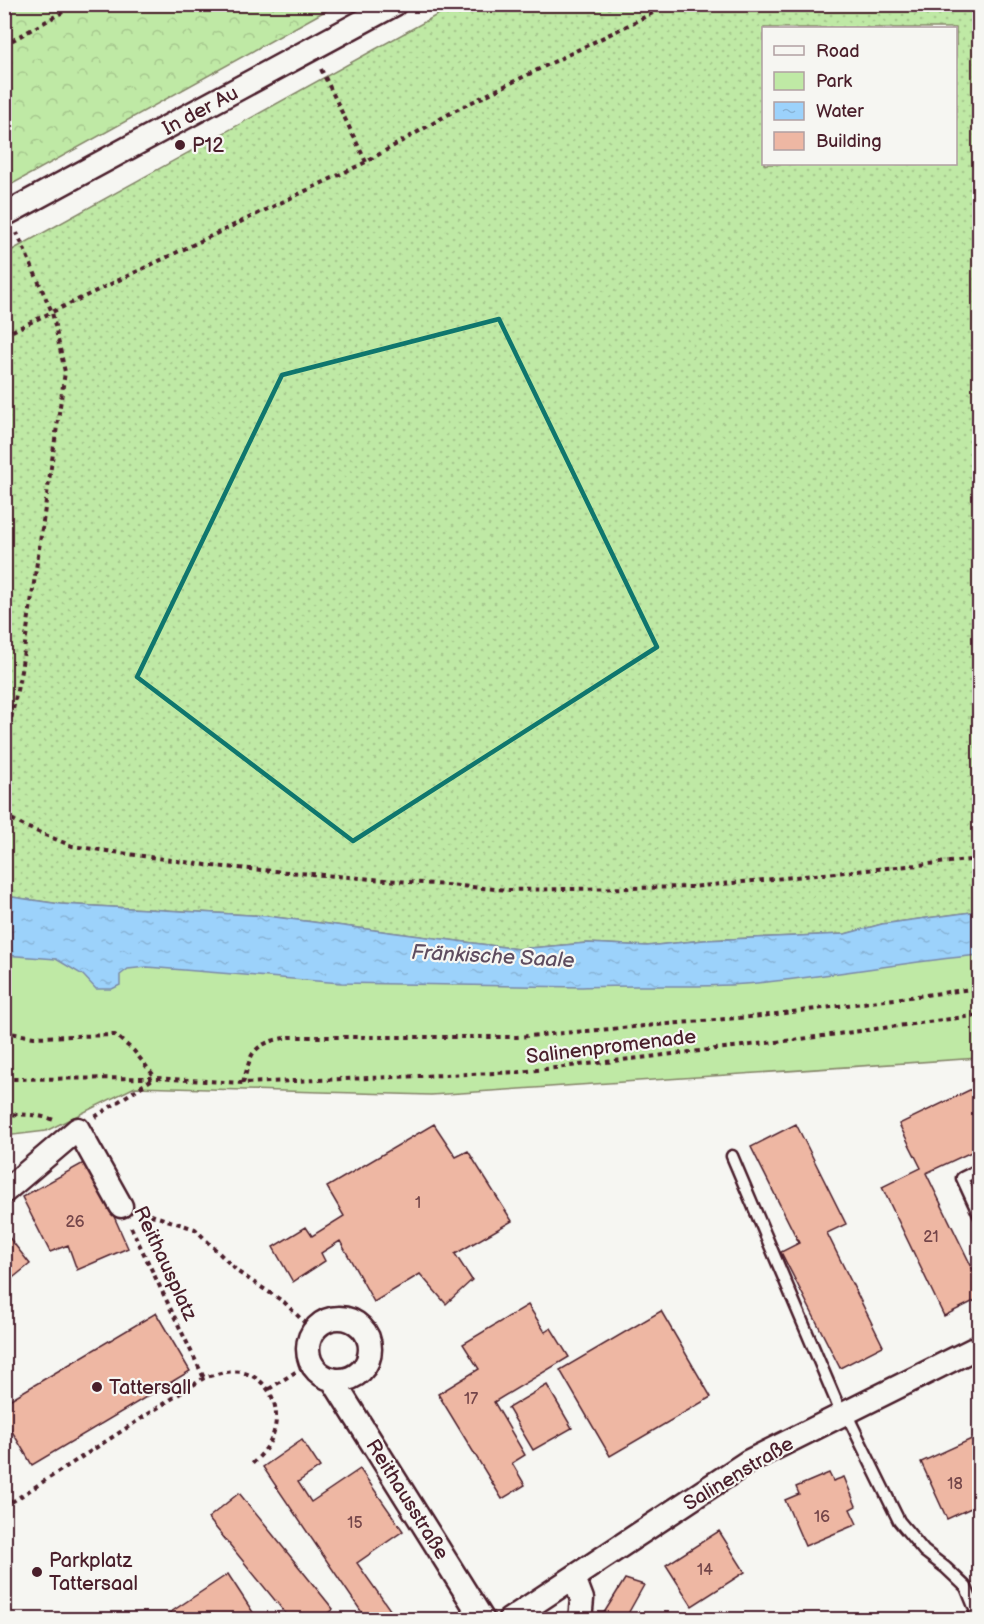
<svg xmlns="http://www.w3.org/2000/svg" width="984" height="1624" font-family="'Balsamiq Sans',sans-serif">
<defs>
<pattern id="grass-dots" width="8" height="8" patternUnits="userSpaceOnUse" patternTransform="scale(1.5)"><rect width="8" height="8" fill="#bfe9a5"/><path d="M2 2h.1M6 6h.1" fill="none" stroke="#a6c78e" stroke-width="1.8" stroke-linecap="round"/></pattern>
<pattern id="forest-crowns" width="20" height="18" patternUnits="userSpaceOnUse" patternTransform="scale(1.5)"><rect width="20" height="18" fill="#bfe9a5"/><path d="M2 6a3 3 0 1 1 6 0M12 15a3 3 0 1 1 6 0" fill="none" stroke="#a6c78e"/></pattern>
<pattern id="water-ripples" width="26" height="14" patternUnits="userSpaceOnUse" patternTransform="scale(1.5)"><rect width="26" height="14" fill="#9cd2fb"/><path d="M2 4q2-2 4 0t4 0M15 11q2-2 4 0t4 0" fill="none" stroke="#88b4d7"/></pattern>
</defs>
<rect width="100%" height="100%" fill="#f6f6f2"/>
<filter id="ink" filterUnits="userSpaceOnUse"><feTurbulence type="fractalNoise" baseFrequency=".0167" numOctaves="2"/><feDisplacementMap in="SourceGraphic" scale="12" xChannelSelector="R" yChannelSelector="G"/><feConvolveMatrix kernelMatrix="1 2 1 2 8 2 1 2 1" color-interpolation-filters="sRGB"/></filter>
<g filter="url(#ink)">
<path fill="url(#grass-dots)" stroke="#848468" stroke-width="1.5" fill-rule="evenodd" d="M455,5h524v906l-97,13 -37,10 -141,6 -57,6 -60,-3 -69,6 -251,-33 -207,-12 -55,-8v-642zM764,28h192v136h-192z"/>
<path fill="url(#forest-crowns)" stroke="#848468" stroke-width="1.5" d="M5,4h331v1l-331,183z"/>
<path fill="#bfe9a5" stroke="#848468" stroke-width="1.5" d="M979,934v124l-548,37 -296,-8 -89,44 -41,5 -1,-183 611,32z"/>
<path fill="url(#water-ripples)" stroke="#7b8aa8" stroke-width="1.5" d="M5,896l55,8 207,12 251,33 69,-6 60,3 57,-6 141,-6 37,-10 97,-13v44c-74,7 -148,21 -222,28 -58,6 -116,1 -175,4l-241,-4 -194,-16 -19,2 -8,6v10l-8,4h-16l-13,-14 -27,-16 -51,-4z"/>
<path fill="#eeb7a3" stroke="#4a1f2b" stroke-width="1.5" d="M980,1085v63l-54,25 54,111v14l-36,18 -62,-129 39,-19 -22,-44z
M434,1124l22,33 12,-6 44,70 -57,33 17,26 -26,24 -26,-30 -46,28 -34,-61 -19,12 4,8 -32,21 -20,-35 33,-20 6,9 32,-20 -17,-29z
M796,1124l50,100 -19,9 56,113 -43,22 -59,-116 18,-9 -48,-96z
M89,1160l39,88 -51,22 -9,-25 -18,7 -28,-55z
M4,1231l26,33 -26,21z
M528,1305l17,27 6,-4 18,29 -75,45 31,53 -13,8 13,22 -23,14 -64,-105 41,-25 -16,-25z
M661,1311l50,86 -101,59 -50,-86z
M156,1313l34,58 -158,94 -28,-47v-15z
M547,1385l25,43 -39,22 -25,-42z
M976,1437l4,7v60l-33,15 -26,-57z
M302,1440l18,27 -22,15 13,20 49,-33 43,62 -46,32 36,51 -8,6h-18l-104,-153z
M829,1473l4,8 11,-4 12,29 -6,3 7,15 -52,22 -20,-46 14,-6 -3,-7z
M239,1493l94,116 -14,11h-28l-83,-102z
M719,1531l26,41 -53,34 -26,-41z
M228,1574l28,43 -3,3h-94z
M625,1579l19,6 -19,34 -23,-3z"/>
<g fill="none" stroke-linecap="round" stroke-linejoin="round">
<defs>
<path id="lane" d="M732,1156l110,259
M980,1169l-18,9 18,39
M846,1413l53,108 25,30 22,17 20,19 9,22 1,11"/>
<path id="street" d="M4,215l391,-211
M4,1192l74,-63 43,77
M308 1349a31 31 0 1 1 62 0a31 31 0 1 1-62 0Z
M332,1379l151,241
M574,1578l8,21 -2,21
M509,1620l240,-159 231,-115"/>
</defs>
<use href="#lane" stroke="#4a1f2b" stroke-width="15"/>
<use href="#street" stroke="#4a1f2b" stroke-width="27"/>
<path stroke="#4a1f2b" stroke-width="4" stroke-dasharray="4.5 4.5" stroke-linecap="butt" d="M4,45l73,-41
M321,69l45,93
M4,335l362,-173 88,-51 217,-107
M4,753l17,-82 44,-299 -13,-60 -35,-79
M4,815l22,12 46,19 141,20 295,24 183,-3 289,-28
M4,1032l30,5 81,-2 19,16 21,26
M4,1079l151,-1 88,5 277,-11 273,-32 187,-25
M243,1083c3,-9 5,-20 9,-28 8,-13 25,-16 38,-18h227l244,-21 219,-28
M4,1115c17,-1 34,-1 50,5
M95,1117l59,-39
M142,1212l53,17 43,43 46,30 29,29
M131,1227l73,151
M269,1389l42,-27
M4,1507l200,-129c12,-4 24,-8 37,-6 35,8 44,47 26,75 -4,6 -10,12 -15,17"/>
<use href="#lane" stroke="#f6f6f2" stroke-width="10"/>
<use href="#street" stroke="#f6f6f2" stroke-width="22"/>
</g>
</g>
<path fill="none" stroke="#0f766e" stroke-width="4.5" stroke-linejoin="round" d="M499,319l158,328 -304,194 -216,-164 145,-302z"/>
<g fill="#4a1f2b" stroke="#f6f6f2" stroke-width="2">
<circle cx="180" cy="145" r="6"/>
<circle cx="97" cy="1387" r="6"/>
<circle cx="37" cy="1572" r="6"/>
</g>
<g text-anchor="middle" stroke-width="4.5" stroke-linejoin="round" paint-order="stroke">
<g font-size="16" fill="#734549">
<text x="418" y="1208">1</text>
<text x="75" y="1227">26</text>
<text x="931" y="1242">21</text>
<text x="471" y="1404">17</text>
<text x="955" y="1489">18</text>
<text x="822" y="1522">16</text>
<text x="355" y="1528">15</text>
<text x="705" y="1575">14</text>
</g>
<g font-size="20" fill="#4a1f2b" stroke="#f6f6f2">
<text transform="translate(200 110) rotate(-28)" y="7">In der Au</text>
<text transform="translate(611 1046) rotate(-7)" y="7">Salinenpromenade</text>
<text transform="translate(166 1263) rotate(65)" y="7">Reithausplatz</text>
<text transform="translate(738 1473) rotate(-31)" y="7">Salinenstraße</text>
<text transform="translate(408 1499) rotate(58)" y="7">Reithausstraße</text>
</g>
<g font-size="20" fill="#4a1f2b" stroke="#f6f6f2" text-anchor="start">
<text x="192" y="152">P12</text>
<text x="109" y="1394">Tattersall</text>
<text x="49" y="1567">Parkplatz<tspan x="49" dy="23">Tattersaal</tspan></text>
</g>
<g font-size="21" font-style="italic" fill="#5e4c5f" stroke="#f6f6f2">
<text transform="translate(493 956) rotate(3)" y="7">Fränkische Saale</text>
</g>
</g>
<rect width="984" height="1624" fill="none" stroke="#f6f6f2" stroke-width="24"/>
<rect x="12" y="12" width="960" height="1600" fill="none" stroke="#4a1f2b" stroke-width="2" filter="url(#ink)"/>
<rect x="762" y="27" width="195" height="138" fill="#f6f6f2" stroke="#b1a0a2" stroke-width="1.5"/>
<rect x="774" y="46" width="30" height="9" fill="#f6f6f2" stroke="#b1a0a2" stroke-width="1.5"/>
<text x="816" y="57" font-size="18" fill="#4a1f2b">Road</text>
<rect x="774" y="72" width="30" height="18" fill="#bfe9a5" stroke="#b1a0a2" stroke-width="1.5"/>
<text x="816" y="87" font-size="18" fill="#4a1f2b">Park</text>
<rect x="774" y="102" width="30" height="18" fill="url(#water-ripples)" stroke="#b1a0a2" stroke-width="1.5"/>
<text x="816" y="117" font-size="18" fill="#4a1f2b">Water</text>
<rect x="774" y="132" width="30" height="18" fill="#eeb7a3" stroke="#b1a0a2" stroke-width="1.5"/>
<text x="816" y="147" font-size="18" fill="#4a1f2b">Building</text>
</svg>
